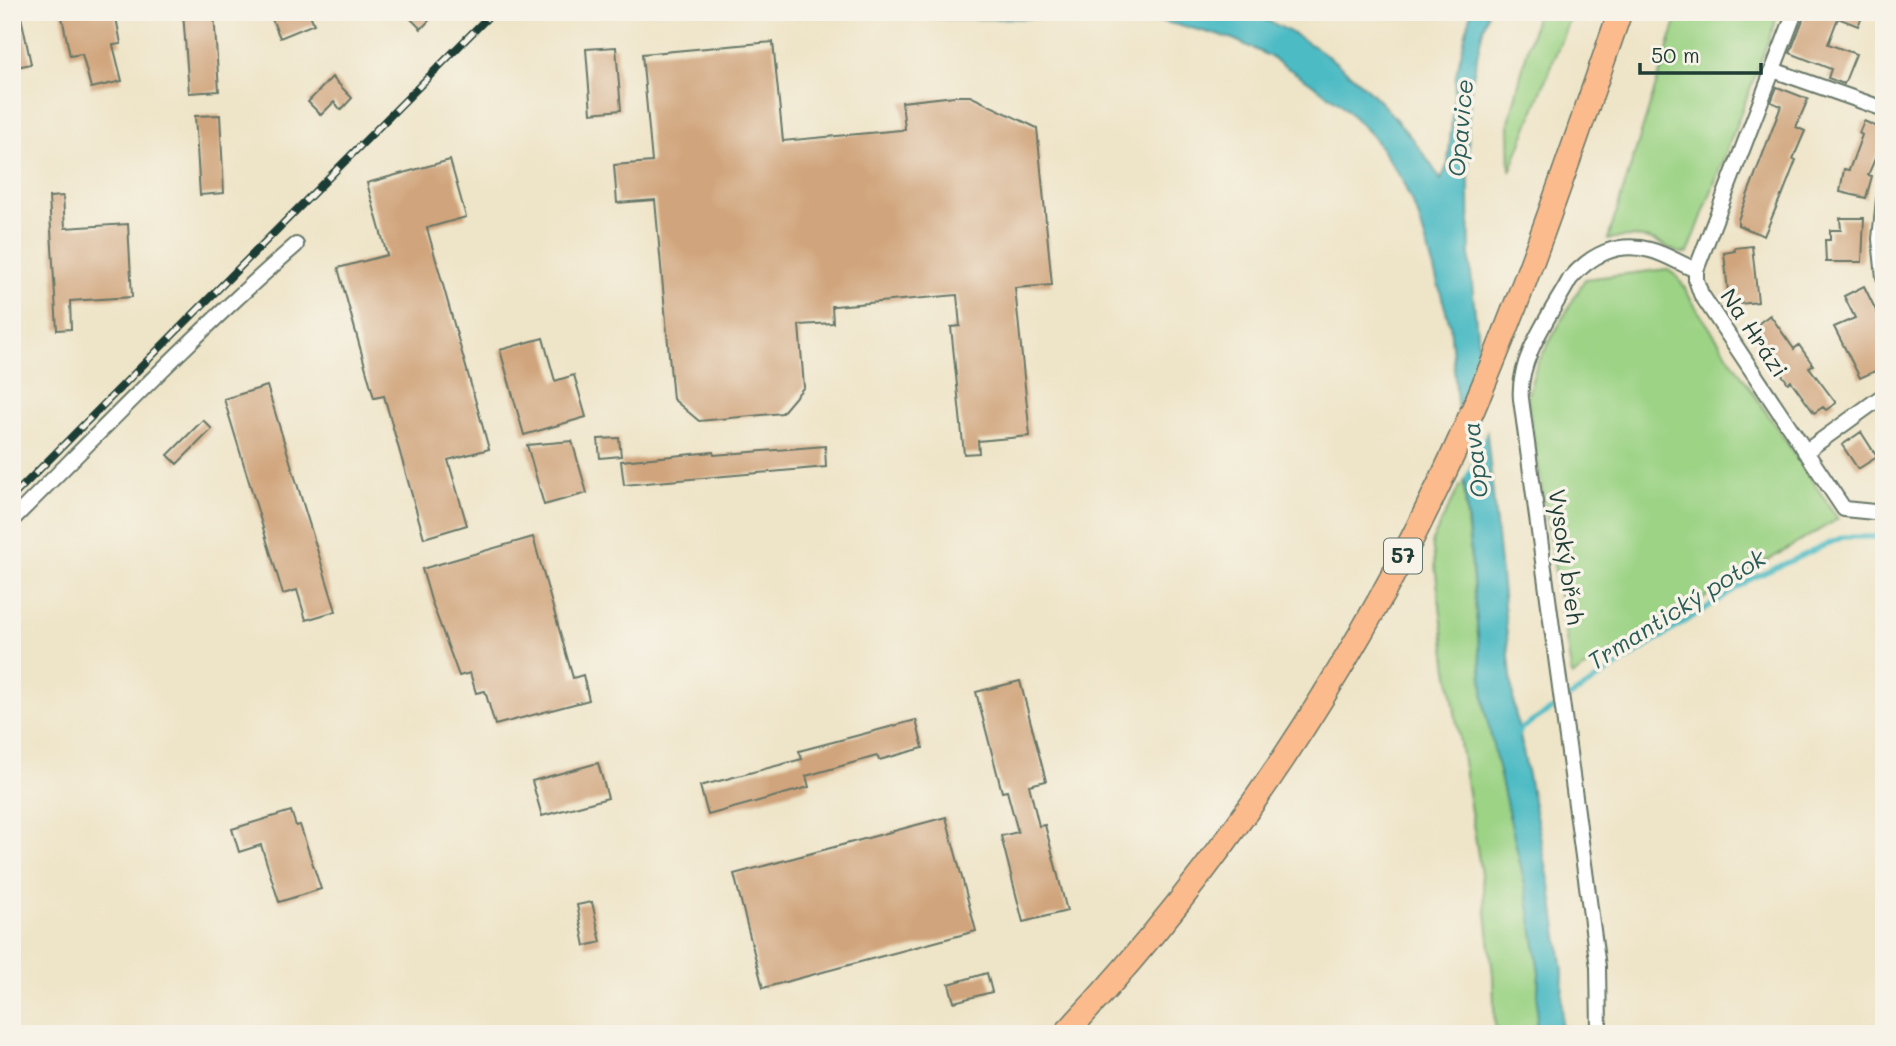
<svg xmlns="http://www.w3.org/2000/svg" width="1896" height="1046" font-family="Mali,sans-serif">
<rect width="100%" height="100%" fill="#f7f3e8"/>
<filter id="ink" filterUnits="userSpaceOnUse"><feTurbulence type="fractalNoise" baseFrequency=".0143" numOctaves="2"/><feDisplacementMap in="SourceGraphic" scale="14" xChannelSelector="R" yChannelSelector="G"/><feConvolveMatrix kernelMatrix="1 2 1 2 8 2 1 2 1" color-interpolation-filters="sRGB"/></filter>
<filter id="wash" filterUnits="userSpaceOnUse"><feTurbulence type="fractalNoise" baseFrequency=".00686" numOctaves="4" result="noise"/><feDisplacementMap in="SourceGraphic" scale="28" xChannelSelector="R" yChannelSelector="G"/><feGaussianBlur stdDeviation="1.57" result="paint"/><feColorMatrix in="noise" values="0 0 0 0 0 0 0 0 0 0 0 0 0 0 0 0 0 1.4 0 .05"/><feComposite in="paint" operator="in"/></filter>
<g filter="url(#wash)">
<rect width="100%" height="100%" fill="#eee4c7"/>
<path fill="#9cd385" stroke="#5e885c" stroke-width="2" d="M1537,12h35l-62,160 -1,-50z
M1679,12h100l-91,241c-12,2 -22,-8 -33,-12 -16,-6 -31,-4 -47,-2z
M1667,269l12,9 14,25 145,216 -266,157 -45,-279 10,-33 48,-85z
M1463,479l22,231 43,188 11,74 -3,62h-41l-2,-59 -10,-89 -36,-224 -15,-121z"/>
<path fill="#4dbbc4" stroke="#367c7c" stroke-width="2" d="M890,12h357c82,31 148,95 194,168l7,-16 8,-90 15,-62h17l-6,21 -11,53 -3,40 2,137 44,443 38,189 11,76 -2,63h-25l3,-62 -11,-74 -43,-188 -35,-385 -31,-107 -18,-40 -27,-40 -33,-34 -33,-23 -41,-26 -34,-16 -46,-12 -47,-10 -188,2 -55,-4z"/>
<path fill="#eee4c7" d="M1482,354l7,71 -29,62 -6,-68z"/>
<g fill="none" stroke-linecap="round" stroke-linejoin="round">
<path stroke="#4dbbc4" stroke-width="5" d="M1570,697l179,-117 94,-43h41
M1516,736l6,-8 30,-19"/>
</g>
<g id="blocks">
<path fill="#d0a47b" d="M12,12h8l11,52 -19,4z
M61,12h54l6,32 -8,1 9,36 -31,7 -9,-34 -12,2z
M183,12h31l5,79 -30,2z
M269,12h40l5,12 -34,14z
M404,12h33l-16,17z
M1806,12h58l-6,14 -20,-8 -10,26 28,10 -12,30 -16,-6 3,-9 -41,-16z
M773,42l10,99 118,-11 4,-1 -3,-27 53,-6h15l67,32 15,157 -37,3 15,148 -52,5 1,12 -15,1 -13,-127 9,-1 -3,-31 -122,11h-3l1,17 -34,2 5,62 -22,26 -83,8 -26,-22 -18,-199 -38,3 -3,-38 38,-3 -10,-108z
M616,47l5,63 -30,3 -5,-64z
M332,77l20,21 -11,12 -7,-8 -13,13 -13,-13z
M1777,87l31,12 -12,28 9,4 -12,28 3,1 -14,36h-1l-17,40 -26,-11v-5l43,-114 -10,-4z
M220,115l4,78 -24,2 -5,-79z
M1864,121l20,9v8l-16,37 4,1 -6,22 -26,-6 4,-23 5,1 13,-35 -3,-2z
M450,160l16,57 -39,11 62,221 -41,11 19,65 -43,13 -40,-142 -10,2 -36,-130 49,-13 -20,-72z
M63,196l2,32 63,-4 4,73 -62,4 1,28 -14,1 -8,-133z
M1840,218h24l-2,44h-36l-1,-22h5v-10h11z
M1752,246l6,56 -18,2v-3l-11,1 -5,-49 11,-2 -1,-3z
M1864,286l20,41v40l-24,11 -26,-51 21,-9 -11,-22z
M1770,315l24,34 5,-4 14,20 -4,2 27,36 -10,7 -3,-3 -9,6 -23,-32 -3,2 -38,-53z
M543,338l12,43 19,-6 12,42 -62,18 -24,-85z
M267,386l69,225 -30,9 -9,-30 -14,4 -59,-195z
M203,420l9,9 -35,35 -9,-9z
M1861,432l16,25 -19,12 -16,-24z
M619,438l2,18 -21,2 -2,-19z
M572,441l15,52 -43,12 -17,-60z
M825,446l1,21 -202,18 -3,-24 92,-9 1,3z
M533,537l40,141 10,-3 6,25 -94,25 -10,-34 -9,2 -6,-20 -11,3 -28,-76 -9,-31z
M1020,681l26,100 -17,4 10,41 6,-1 22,86 -44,11 -22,-86 17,-4 -11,-41 -5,1 -26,-100z
M916,720l7,28 -44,12 -2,-4 -71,20 3,11 -101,28 -8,-29 102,-27 -3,-8z
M598,763l10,35 -66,18 -10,-35z
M291,811l5,15 4,-1 21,64 -42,13 -18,-57 -22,7 -7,-23z
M946,817l30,114 -213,57 -29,-114z
M592,902l9,40 -16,4 -8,-41z
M987,973l5,19 -38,10 -5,-18z"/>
</g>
</g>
<g filter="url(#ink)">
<use href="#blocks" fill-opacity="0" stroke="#677767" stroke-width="2"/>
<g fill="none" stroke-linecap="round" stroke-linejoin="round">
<defs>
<path id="minor" d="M1795,12l-99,258v10l5,14 143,215 40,4
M1773,70l111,39
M1884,200l-4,39 4,38
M1805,452l79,-57
M12,520c93,-93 184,-188 284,-275
M1597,1034l2,-6 -1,-61 -77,-568c-4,-40 30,-85 49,-120 20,-24 48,-38 80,-29 16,4 31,14 46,20"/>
<path id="primary" d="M1065,1034c161,-171 293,-372 391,-586 64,-141 113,-289 164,-436"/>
</defs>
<use href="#minor" stroke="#677767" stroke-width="18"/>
<use href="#primary" stroke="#677767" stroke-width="26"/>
<use href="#minor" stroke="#fff" stroke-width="14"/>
<use href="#primary" stroke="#fbbb8d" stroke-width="23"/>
<defs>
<path id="rail" d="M12,497l481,-485"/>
</defs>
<use href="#rail" stroke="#1f3d34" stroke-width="8"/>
<use href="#rail" stroke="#f7f3e8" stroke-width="5" stroke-dasharray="16" stroke-linecap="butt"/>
</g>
</g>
<g text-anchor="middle" stroke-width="7" stroke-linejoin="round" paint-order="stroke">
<rect fill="#f7f3e8" stroke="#60746a" stroke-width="2" x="1384" y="538.5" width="38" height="35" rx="5"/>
<g font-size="21" font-weight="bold" fill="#1f3d34">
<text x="1403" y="563">57</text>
</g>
<g font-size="23" fill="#1f3d34" stroke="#f7f3e8">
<text transform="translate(1754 333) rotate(56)" y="8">Na Hrázi</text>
<text transform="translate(1566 557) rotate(82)" y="8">Vysoký břeh</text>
</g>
<g font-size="24" font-style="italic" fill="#2a5c58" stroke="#f7f3e8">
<text transform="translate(1461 128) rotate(-85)" y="8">Opavice</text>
<text transform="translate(1476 460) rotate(-97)" y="8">Opava</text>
<text transform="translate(1677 610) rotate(-32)" y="8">Trmantický potok</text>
</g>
</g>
<rect width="1896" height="1046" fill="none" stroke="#f7f3e8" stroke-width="42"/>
<path d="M1640 63v10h121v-10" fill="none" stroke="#1f3d34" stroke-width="3.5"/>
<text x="1651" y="63" font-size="21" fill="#1f3d34" stroke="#f7f3e8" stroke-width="5" paint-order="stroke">50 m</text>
</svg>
